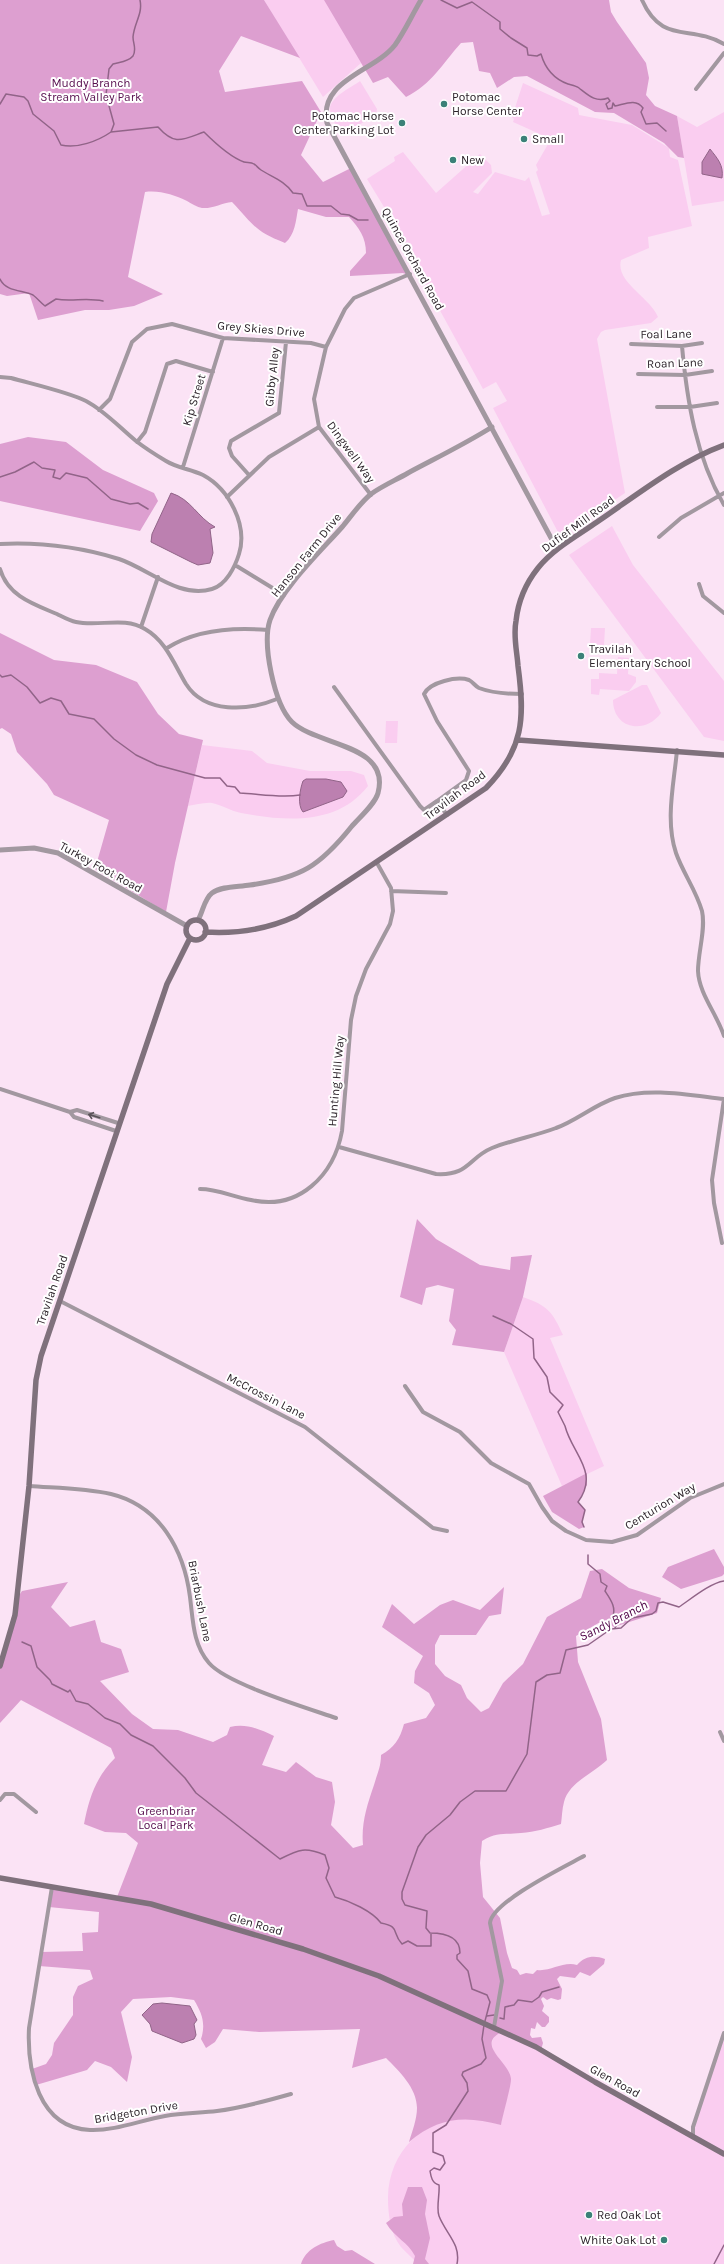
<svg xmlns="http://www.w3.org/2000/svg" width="724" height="2264" font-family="Karla,sans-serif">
<rect width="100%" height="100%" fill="#fbe3f5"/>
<path fill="#facdf0" d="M264,0h155l-56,67 -2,-4 -38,34z
M360,81l17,28 -1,5 -34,22c-3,-7 -12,-19 -12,-27 0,-12 22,-22 30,-28z
M523,83l55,25 1,7 53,10 37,23 1,9 8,3 14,66 -44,11 1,11 -28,12c-6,22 29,37 37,57l-7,6 -46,7 -4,2 -4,7 28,154 -63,42 -3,-1 -66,-126 14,-7 -11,-19 -13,7 -63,-115 2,-2 -2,-3 -2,1 -23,-45 -28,-46 28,-18 -1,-4 9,-5 33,41 44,-39 11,11 1,8 -19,19 5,2 17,-22 30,9 4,-4 13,39 8,-2 -14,-42 2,-2 -2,-5 15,-26 -38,-17 1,-3 -2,-2z
M724,112v89l-32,5 -15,-90 20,11z
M612,526l21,39 91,116v60l-20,-4 -135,-182z
M591,628h14l-1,17 -14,-1z
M618,657l11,1 -1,16 8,3v5l-7,9 -29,-2 -1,6 -8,-1v-15h8v-6l18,1z
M642,685h5l14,28c-16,22 -48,16 -48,-13z
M386,721h12l-1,22h-12z
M202,745l50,6 15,12 43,8h41l13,4 4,11c-31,40 -83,35 -127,27 -10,-2 -19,-8 -29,-10 -7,-1 -17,2 -24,3z
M523,1297c25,9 29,14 40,38l-13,3 54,128 -42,20 -58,-134z
M504,2031l188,105 1,-9 31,-94v231h-306c-5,-6 -12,-11 -17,-17 -11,-14 -13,-33 -13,-50 1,-48 40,-84 89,-79 8,1 16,5 24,7 1,-8 10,-41 9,-46 -3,-17 -35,-36 -6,-48z"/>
<path fill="#dd9fd0" d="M0,0h264l36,58 -59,-22 -22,35 6,21 77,-11 19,31 -20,43 22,27 28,-14 60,108 -8,-3 -53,3v-5l16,-18c0,-16 -7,-25 -17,-36h-23l-28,-8c-2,11 -3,26 -13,34 -31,-12 -31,-18 -53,-41 -10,1 -20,7 -30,6 -5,-1 -10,-4 -15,-7 -13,-6 -27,-11 -42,-9l-17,85 35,17 -29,12 -25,4h-24l-47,10 -9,-27 -22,3 -7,-2z
M324,0h285l2,12 6,10 29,41 3,15 -3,17 9,11 22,10 7,42 -6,-1 -14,-14 -50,-30 -19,-1 -68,-36 -13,1 -17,11 -7,-15 -11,-2 -6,-29 -12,1c-19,21 -29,41 -55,54l-18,-20 -15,6z
M28,437l38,5 37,28 51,23 4,8 -18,30 -140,-30v-57z
M0,633l54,27 42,5 41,17 21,32 21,20 24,6 -28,123 -9,49 -71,-43 14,-49 -55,-25 -7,-11 -30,-32 -6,-18 -9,-6 -2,1z
M417,1219l19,20 44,26 30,5 1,-13 21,-2 -9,42 -19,55 -52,-7 4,-15 -7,-9 5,-32 -16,-4 -12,3 -4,17 -22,-8z
M587,1473v12l-9,17 7,8 -3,12 2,5 -5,2 -27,-17 -9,-16z
M714,1549l10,18v7l-2,2 -41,13 -19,-12 6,-10z
M602,1569l27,19 32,10 -4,15 -43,14 -12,-6 -26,15 2,26 23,57 6,41c-13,13 -38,22 -43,42 -2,7 -2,15 -3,22 -13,4 -26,8 -40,9 -17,2 -23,-2 -39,8l-2,22 3,34 17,21 7,35 5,15 5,2 3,5 6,-2 7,1 4,-4c13,2 26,-9 40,-5 8,-9 17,-10 28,-6l-1,5 -14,12 -10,-4 -5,6 -15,-2 -3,3 5,10 -1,10 -3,1 -7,-2 -4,2 -4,-3 -2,2 3,7 -2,5 7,6v5l-4,5h-3l-5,-5 -2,7 -4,-1 -1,7 2,3 9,-1 2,6 -2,7 -37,-19c-31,13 6,31 7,48 0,8 -8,35 -10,46 -36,-10 -63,-8 -92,17 3,-10 8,-23 8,-34 0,-20 -18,-37 -31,-50l-34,10 8,-39 -101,3 -36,-3 -8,13 -9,6 -5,-9c5,-15 1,-26 -7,-39l-23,-3 -38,2 -12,13 11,45 -5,25 -16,-15 -16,-6 -8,9 -51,15 -4,-16 14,-5 6,-9 2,-12 19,-28v-18l5,-11 15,-7 -3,-9 -51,-4 2,-14 42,-1 -1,-18 16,-1 1,-20 -50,-5 3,-20 65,10 21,-54 -12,-10 -21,-1 -21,-8c5,-26 12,-47 31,-66l-4,-10 -90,-48 -21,23v-57l16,-66 6,-9 46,-9 -17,25 19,20 25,-7 6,22 20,7 8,23 -29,9 32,33 21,15 25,1 35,12 14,-7 3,-8c16,-4 29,2 44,9l-12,29 24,7 10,-10 20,15 16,5 3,20 -4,23 22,23 10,-3c-2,-21 4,-40 11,-60 3,-11 7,-18 7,-30 13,-7 19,-16 23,-31l22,-6 9,-13 -6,-12 -15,-10 1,-12 8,-15 -41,-29 10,-23 22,20 26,-19 13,-5 27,10 24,-23 -3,27 -12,2 -13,19h-36l-5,10v19l10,12 16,9 6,13 14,14 8,-4 14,-25 20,-19 24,-47 34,-19 9,-27z
M408,2187h14l5,13 -2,14 5,24 -5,21 4,5h-16l2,-8c-7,-14 -20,-18 -29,-33l8,-6 9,-1 -1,-12z
M334,2240l3,6 8,5 7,-1 23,14h-74c5,-15 19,-21 33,-24z"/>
<path fill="#bc80b0" stroke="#916488" d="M710,149c7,9 14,16 12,29l-20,-4v-12z
M171,493c20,6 27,25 44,34l-5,2 3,24 -3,10 -12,2 -7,-3 -40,-20 1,-8z
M306,779h20l15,3 6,9 -4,6 -40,15c-6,-7 -3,-23 0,-31z
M162,2003l28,3 7,14 -3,4 2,11 -2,4 -12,4 -30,-12 -2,-7 -8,-9 11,-11z"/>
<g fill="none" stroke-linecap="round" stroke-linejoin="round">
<path stroke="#916488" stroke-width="1.5" d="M441,0l16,8 15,-6 28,20v7l11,9 16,10 1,7 9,1 4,-2c4,14 13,25 27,30 3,1 8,2 11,4 9,7 17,15 29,10l2,3 -4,3 2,5 4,-1 1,-5 2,3c10,-2 21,-8 28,2l-2,4 5,12 11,-1 9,8
M0,104l6,-10 18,3 4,4 5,13 21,17 7,14c16,4 37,-4 50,-13l3,-8 -8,-29 3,-26 4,-5c7,-2 15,-2 20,-8 4,-7 0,-12 0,-19 1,-14 10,-23 7,-37
M111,132l47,-5c17,19 24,13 46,5 11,11 26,25 40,30 3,1 7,0 10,2 2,1 4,4 7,6 11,7 24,11 32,23l9,1 5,12h24l10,8 8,1 9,5h10
M0,279c6,13 23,11 33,16 4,3 8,8 12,11l11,-7c16,3 30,-2 47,2
M0,477l15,-5 19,-10 8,6 13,2 -2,7 7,2 6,-6 21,5 24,21 19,5 8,-1 10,6
M0,675l2,2 9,-2 16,12 13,16 11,-5 10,3 8,13 25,5 20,20 22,16 21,10 48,13h15l7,8 8,1 5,6c20,1 40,5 60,2
M493,1316l18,8 22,15 1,19 13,19 3,15 13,13 -5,7 7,14c7,28 35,46 13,76l7,8 -3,12 2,5
M588,1555v9l12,10 1,8 6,4 -2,5c6,9 12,17 7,28l6,3 -3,6
M22,1642l9,4 6,21 13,13 2,4 16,8 2,-2 6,11 12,3 17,14 15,6 11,11 22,11 32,32 11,15 84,66c20,-10 25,-12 45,-4l4,13 -3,10 9,19c15,4 37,14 46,26 20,4 10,9 21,21l6,-3 9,5h14v-12
M487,2016l7,-1
M500,2018l4,1 1,-12 9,-2 4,-5 14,2 7,-5 3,-5 17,-5
M485,2021l5,-19 -3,-7 -15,-6 -4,-18 -11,-12v-4l3,-2c0,-17 -16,-20 -30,-20l-4,-5 1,-17 -22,-6 -3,-6v-7l16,-45 8,-12 24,-20 10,-13 15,-11h31l21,-37 9,-72 11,-7 13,-2 6,-23 22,-5 23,-16 10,-1 11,-10 20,-4 4,-3 2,-8 5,-1 16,5c12,-8 31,-24 45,-26
M457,2264c4,-20 -11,-30 -18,-48 -3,-8 1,-22 0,-31 -7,-2 -8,-8 -9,-14l4,-3 6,2 5,-7 -2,-7 -10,-4v-19l13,-8 22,-34 -1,-8 -5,-8 1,-3 18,-8 5,-6 -4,-19 2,-14
M714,2264l10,-19"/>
<path stroke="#a298a0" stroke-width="4" d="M642,0c20,45 48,24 82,44
M696,89l28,-36
M631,344l51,2 20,-3
M682,346c5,55 14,111 42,159
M638,374l47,1 27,-4
M0,377l11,1c21,6 57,14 75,23 19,10 34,27 50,40 9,7 20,14 30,20 11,7 25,8 37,14 26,14 45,50 36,79 -4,13 -13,31 -27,35 -33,10 -63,-20 -93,-30 -39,-12 -78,-17 -119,-15
M657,407h33l27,-4
M99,410l11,-11 22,-57 15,-13 25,-5 51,14 88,5 15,4
M137,442l8,-10 22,-68 9,-3 37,11
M183,467l40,-129
M249,475l-17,-19 -3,-8 2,-7 48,-28 7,-71
M371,495l-52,-68 -5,-28 12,-52 19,-38 9,-11 56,-24
M227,497l42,-40 50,-30
M659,537l22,-19 43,-25
M235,565l49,30
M0,569c8,27 33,35 57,45 6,3 13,7 19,8 23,5 48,-6 69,7 21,12 29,35 41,55 19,30 62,27 91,15
M699,584l4,12 21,17
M141,627l17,-50
M167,648c30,-19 66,-21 101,-18
M334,687l86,119 4,4 13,-9 10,14
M677,750c-3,34 -12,70 -1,103 7,20 20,37 26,58 4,18 -4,41 -4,60 1,23 19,43 26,65
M437,801l29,-21 3,-9 -32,-50 -13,-27c6,-12 33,-18 45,-14 4,2 6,6 10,8 13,5 30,6 43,6
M391,891l55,2
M0,1089l70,23 4,5 42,14
M70,1112l7,-2 41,13
M339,1147l97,27c33,2 32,-16 56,-26 20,-8 43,-12 64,-20 20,-7 38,-23 59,-30 34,-11 74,-3 109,1
M200,1189c18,0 33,8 51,11 48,11 83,-25 91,-69l9,-111 5,-24 10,-27 24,-45 3,-13 -2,-23 -14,-25
M722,1243l-8,-40 -2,-23 12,-81
M60,1301l245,126 128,101 14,3
M405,1386l18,26 37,20 31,31 38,21 13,23 10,14 14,10 20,9 26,2 25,-7 53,-37 34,-14
M29,1486c27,2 55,2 82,8 49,12 73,56 79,103 3,23 3,48 19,66 18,21 98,45 127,55
M720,1732l4,9
M0,1800l5,-6h9l22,18
M52,1887l-23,141c-2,41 9,100 61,102 25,1 51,-10 75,-14 17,-3 35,-3 52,-5 25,-3 49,-10 74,-17
M494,2027l8,-46 -12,-58c2,-21 74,-56 94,-67
M693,2136v-9l31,-94"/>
<path stroke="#a298a0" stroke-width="5" d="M421,0c-9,15 -16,31 -26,45 -21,27 -77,35 -68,78l230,426
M0,850l34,-2 24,5 129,73
M198,920c5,-8 6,-21 14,-27 9,-7 26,-6 38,-8 51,-7 70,-19 102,-59 8,-9 23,-22 26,-33 13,-49 -61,-47 -86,-71 -18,-18 -30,-78 -22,-102 11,-31 51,-69 73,-94 9,-11 17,-23 28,-32 11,-8 25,-14 37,-21 28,-15 57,-29 84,-46"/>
<path stroke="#7f717c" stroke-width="5.5" d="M518,740l206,15
M186 930a10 10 0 1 1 20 0a10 10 0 1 1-20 0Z
M205,932c31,2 63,-3 91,-16l190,-128c38,-39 39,-70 32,-122 -1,-15 -5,-30 -2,-45 2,-19 10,-38 22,-53 15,-19 39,-32 59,-46 40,-27 81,-60 127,-77
M0,1666l15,-51 14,-129 7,-106 5,-24 126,-372 23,-46
M0,1878l151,26 152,45 76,27 157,71 59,35 129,72"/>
</g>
<defs><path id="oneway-shaft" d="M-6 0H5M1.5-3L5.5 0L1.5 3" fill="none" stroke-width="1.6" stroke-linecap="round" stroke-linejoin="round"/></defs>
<use stroke="#5b5259" href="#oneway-shaft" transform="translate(94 1116) rotate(-163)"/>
<g fill="#3b8178" stroke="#fff" stroke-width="1.5">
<circle cx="444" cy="104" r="4"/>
<circle cx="402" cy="123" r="4"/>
<circle cx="524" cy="139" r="4"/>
<circle cx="453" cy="160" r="4"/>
<circle cx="581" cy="656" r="4"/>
<circle cx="589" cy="2215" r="4"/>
<circle cx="664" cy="2240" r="4"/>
</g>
<g text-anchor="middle" stroke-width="4" stroke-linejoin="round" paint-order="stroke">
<g font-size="12" fill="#570e4e" stroke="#fff">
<text x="91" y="87">Muddy Branch<tspan x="91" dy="14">Stream Valley Park</tspan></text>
<text x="166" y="1815">Greenbriar<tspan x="166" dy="14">Local Park</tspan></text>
</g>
<g font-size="12" fill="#2c232a" stroke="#fff" text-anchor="start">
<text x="452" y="101">Potomac<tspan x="452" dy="14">Horse Center</tspan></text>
<text x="394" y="120" text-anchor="end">Potomac Horse<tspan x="394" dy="14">Center Parking Lot</tspan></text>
<text x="532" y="143">Small</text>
<text x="461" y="164">New</text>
<text x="589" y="653">Travilah<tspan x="589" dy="14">Elementary School</tspan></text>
<text x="597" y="2219">Red Oak Lot</text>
<text x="656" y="2244" text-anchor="end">White Oak Lot</text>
</g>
<g font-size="12" fill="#2c232a" stroke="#fff">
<text transform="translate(413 259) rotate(61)" y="4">Quince Orchard Road</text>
<text transform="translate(261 329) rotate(5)" y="4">Grey Skies Drive</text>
<text transform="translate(666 334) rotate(-1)" y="4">Foal Lane</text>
<text transform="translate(675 363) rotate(-2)" y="4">Roan Lane</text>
<text transform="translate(272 377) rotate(-84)" y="4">Gibby Alley</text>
<text transform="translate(194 400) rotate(-73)" y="4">Kip Street</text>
<text transform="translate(351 452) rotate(54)" y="4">Dingwell Way</text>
<text transform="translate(578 524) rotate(-36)" y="4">Dufief Mill Road</text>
<text transform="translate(306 555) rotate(-51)" y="4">Hanson Farm Drive</text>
<text transform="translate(455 795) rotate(-37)" y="4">Travilah Road</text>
<text transform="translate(101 867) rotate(29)" y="4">Turkey Foot Road</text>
<text transform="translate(336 1081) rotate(-85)" y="4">Hunting Hill Way</text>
<text transform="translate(52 1290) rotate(-71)" y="4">Travilah Road</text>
<text transform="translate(266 1396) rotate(27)" y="4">McCrossin Lane</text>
<text transform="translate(660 1506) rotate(-31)" y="4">Centurion Way</text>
<text transform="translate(200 1601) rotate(79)" y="4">Briarbush Lane</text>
<text transform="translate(256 1924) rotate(16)" y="4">Glen Road</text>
<text transform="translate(615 2081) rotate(29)" y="4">Glen Road</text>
<text transform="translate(136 2112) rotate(-10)" y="4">Bridgeton Drive</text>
</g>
<g font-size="13" font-style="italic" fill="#4f0447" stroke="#fff">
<text transform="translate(613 1620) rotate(-27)" y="5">Sandy Branch</text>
</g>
</g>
</svg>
